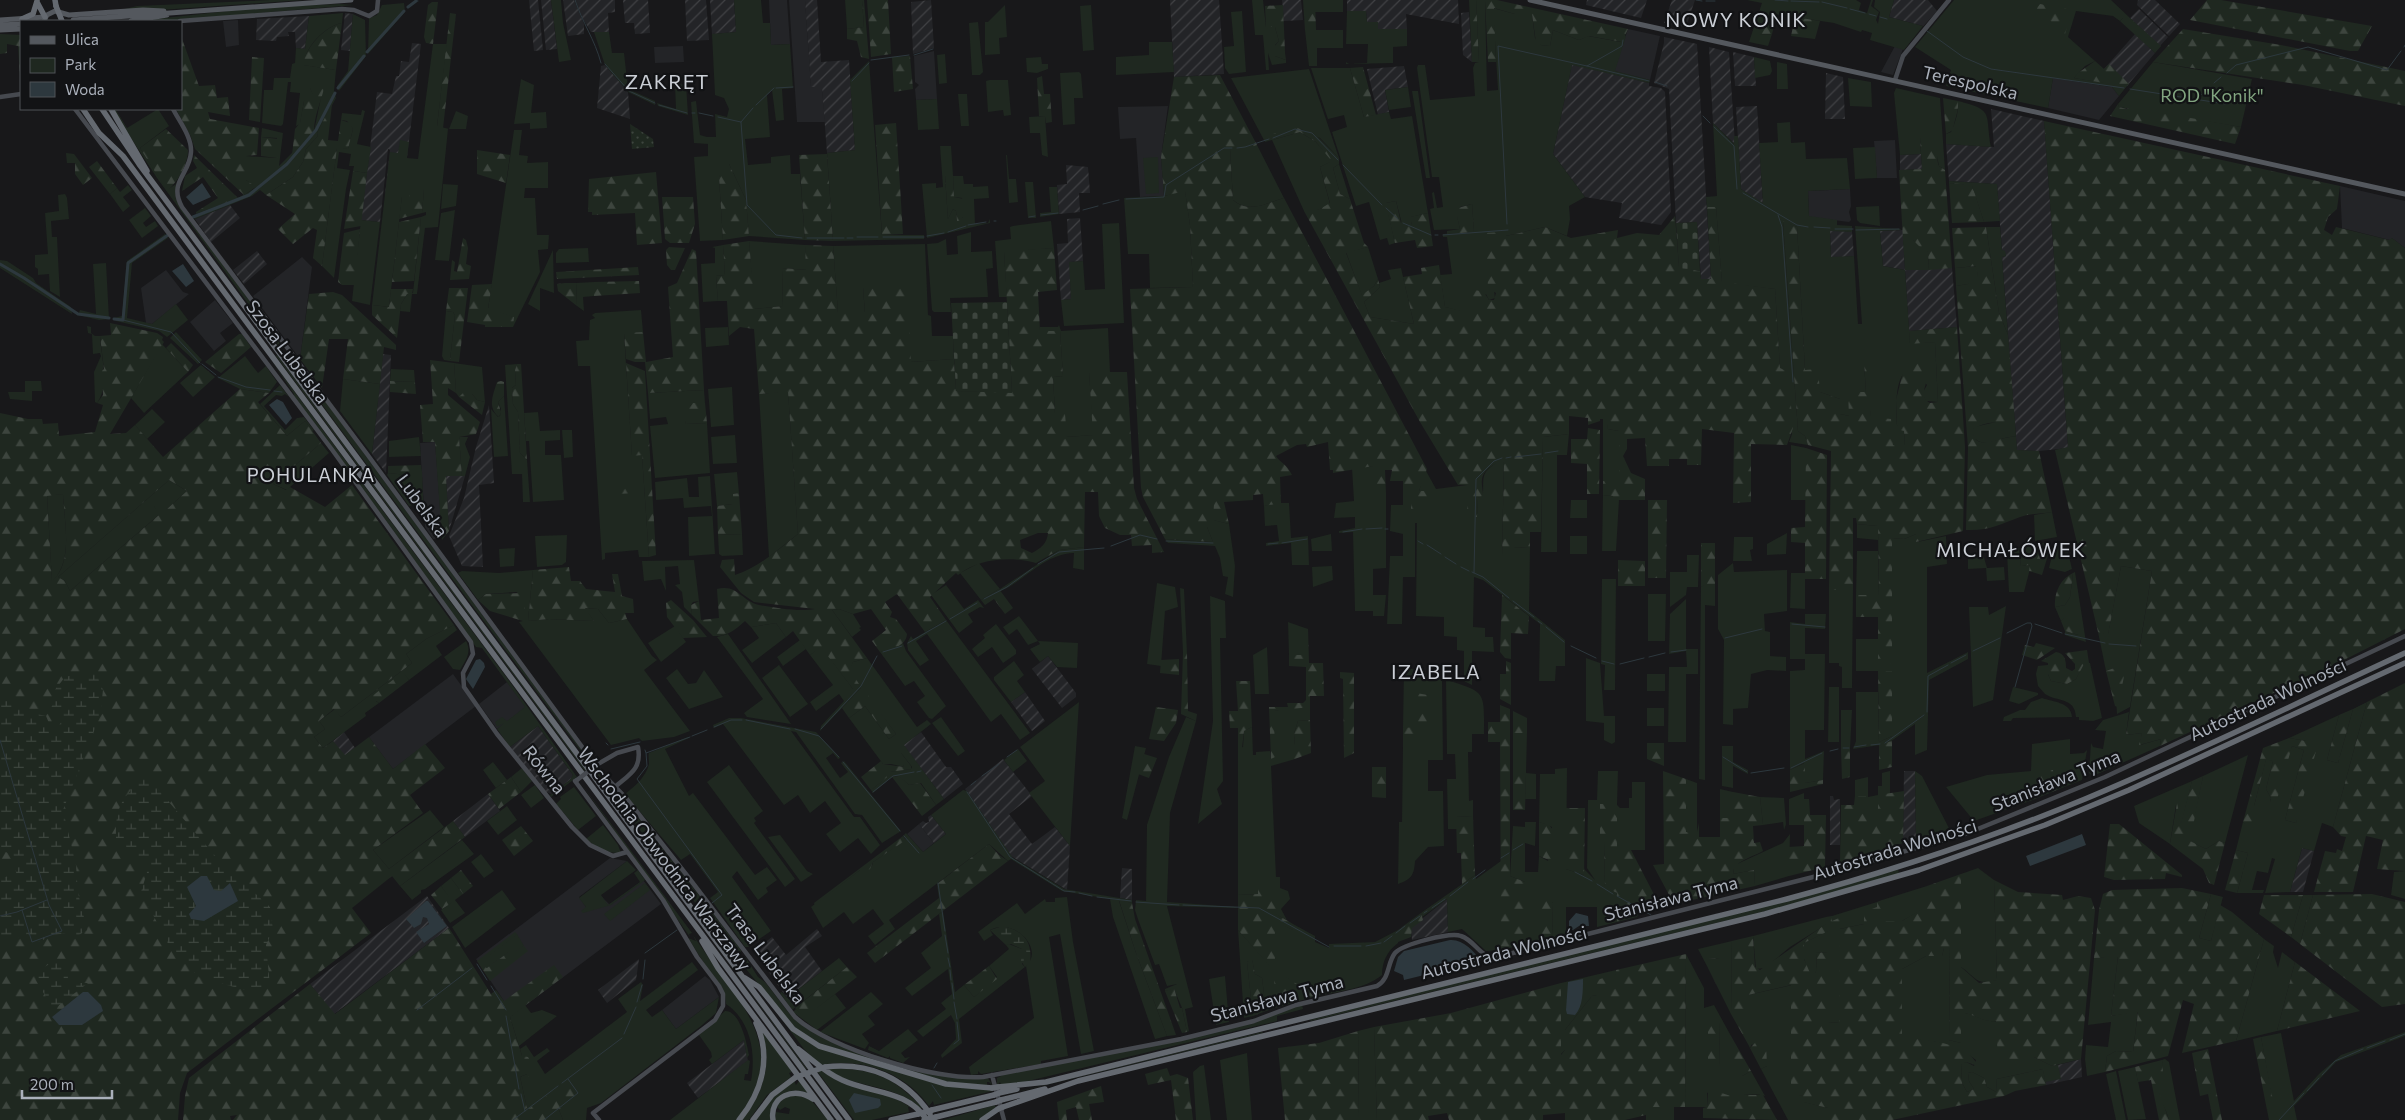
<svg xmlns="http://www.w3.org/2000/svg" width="2405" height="1120" font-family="Commissioner,sans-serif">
<defs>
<pattern id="industrial-furrows" width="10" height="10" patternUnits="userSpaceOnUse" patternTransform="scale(1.25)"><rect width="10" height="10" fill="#232427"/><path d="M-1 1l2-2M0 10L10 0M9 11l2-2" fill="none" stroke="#404144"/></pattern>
<pattern id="forest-firs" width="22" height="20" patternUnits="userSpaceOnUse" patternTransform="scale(1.25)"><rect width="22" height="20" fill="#1f2820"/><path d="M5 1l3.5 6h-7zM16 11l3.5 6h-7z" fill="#3d453e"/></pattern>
<pattern id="wetland-marsh" width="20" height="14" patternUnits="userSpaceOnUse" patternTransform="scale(1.25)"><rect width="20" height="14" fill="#1f2820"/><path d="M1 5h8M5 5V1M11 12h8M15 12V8" fill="none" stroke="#3d453e"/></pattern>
<pattern id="cemetery-stones" width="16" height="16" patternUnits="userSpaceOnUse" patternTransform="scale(1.25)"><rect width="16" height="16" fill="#1f2820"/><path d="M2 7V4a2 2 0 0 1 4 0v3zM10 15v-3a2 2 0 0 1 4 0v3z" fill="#3d453e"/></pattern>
<pattern id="park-dots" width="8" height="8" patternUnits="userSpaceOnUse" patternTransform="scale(1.25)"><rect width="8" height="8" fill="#1f2820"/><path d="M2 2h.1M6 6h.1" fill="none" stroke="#3d453e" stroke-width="1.8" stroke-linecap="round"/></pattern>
</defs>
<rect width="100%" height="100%" fill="#18181a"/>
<path fill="#232427" d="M769,0h18l3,44 -19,1z
M789,0h16l6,86 11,1 3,35h-28z
M238,20l1,25 -13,2 -3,-26z
M1628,29l32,7 -10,44 -36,-9z
M683,46l1,16 -29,1 -1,-16z
M1895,46l8,3 -10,26 -12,-3z
M934,51l3,48 -21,1 -1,-11 4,-4 -4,-3 -1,-26z
M2053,78l59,9 7,9 -20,24 -51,-12z
M1168,106l-7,51 3,39 -24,1 -4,-59 -16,1 -2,-32z
M1895,140l2,38h-20l-3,-37z
M2340,186l65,15v47l-13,-10 -2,2 -48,-12z
M1850,189l1,17 -2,6 2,8 -2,2 -40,-5 -1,-26z
M302,257l10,10 -12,92 -47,-63z
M166,270l17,22 6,2 -37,30 -6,-1 -5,-35z
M215,300l18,23 -13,10 6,8 -12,10 -24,-29z
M435,442l7,93 -6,4h-3l-8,-12 -5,-84z
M453,674l23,32 -83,63 -24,-32z
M507,682l19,25 -29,22 -18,-25z
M919,824l15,19 -11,9 -16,-18z
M610,858l17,3 -48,36 7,10 15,-11 9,9 33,-25 18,24 -151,113 -6,-16 -28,-42z
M705,976l5,4 9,17 -43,32 -14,-19z"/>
<path fill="url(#industrial-furrows)" d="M529,0h9l5,50 -9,1z
M541,0h10l6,49 -11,1z
M563,0h11l10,24v10l-16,2z
M575,0h40v12l-7,1 1,19h-18l-10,-16z
M623,0h25l2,33 -15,1 -1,-11h-9z
M685,0h21l3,40 -22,1z
M710,0h24l2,32 -24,2z
M805,0h12l4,62 28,-2 6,90 -28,3 -5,-66h-11z
M931,0l3,48 -21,6 -2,-52z
M1170,0h49l5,74 -50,3z
M1282,0h19l2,20 -19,1z
M1347,0h111l1,24 -53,-10 1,15h-29v-7h-11l-1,-11h-19z
M1587,0h60l-6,18 -55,-13z
M1672,0h23l-9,27 -22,-4z
M1894,0h34l9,11 -14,15 -34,-9z
M2138,0h17l25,24 -11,12 -32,-31z
M2139,9l29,28 -8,9 -30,-28z
M1469,12l3,50 -9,-7 -2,-42z
M345,13l8,1 -3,37 -9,-1z
M309,16l-4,33 -9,-1 -1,-16h-7l1,4 -12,1 -1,4 -20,-1 1,-21z
M2135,34l20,19 -28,33 -23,-17z
M1664,37l33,7 14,235h-10l-4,-57 -21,1 -7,-134 -15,-6 10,-40z
M412,43l9,1 -19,153 -17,-2 5,-45 -2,-1 -8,73 -19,-2 16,-128 15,2 4,-18h3l2,-15 8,1z
M1709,47l20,5 6,92 -22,-21z
M1733,52l21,5 2,29h-21z
M1572,64l77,19v3l12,2 4,4 6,120 -10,13 -42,-7 3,-15 -37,-6 -32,-43z
M605,65l23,27 2,27 -33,-11 4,-42z
M1404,66l4,21 -23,3 4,22 -11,3 -11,-46z
M1826,73l17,4 2,42h-20z
M1757,106l6,98 -22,-15 -5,-82z
M1991,109l53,12 24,327 -29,3 -22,-1 -15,-193 4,-1 -4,-5 -5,-67 -48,-3 -3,-37 48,3z
M1921,154l1,15 -22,1v-15z
M1066,165l22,2 2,26h-11l1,19 -21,2 -2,-29 10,-1z
M230,205l10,13 -29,24 -16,-23z
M1080,218l3,43 -13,1 1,37 -10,1 -4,-56 11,-1 -1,-24z
M1830,230l22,2 2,24 -23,2z
M1903,230l2,40 47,-2 5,59 -48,4 -4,-61 -22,-4 -3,-35z
M257,251l10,13 -23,20 -11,-14z
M383,354l8,1 -5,118 -14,-19z
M489,405l5,78 -15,2 4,82 -21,-1 -13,-30 15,-38 12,-51z
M446,476h19l-16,55z
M1048,656l28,37v4l-14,11 -30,-39z
M1025,692l20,29 -13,10 -21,-29z
M538,726l35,49 -3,5 -19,14 -7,-3 -34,-44z
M344,732l11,16 -11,8 -11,-15z
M921,732l25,35h5l12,17 -19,15 -41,-54z
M1003,759l29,37 -23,18 23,30 23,-17 15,19 -3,44 -56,-34 -46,-67z
M1904,771h11l1,70 -13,2z
M488,794l12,17 -35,26 -12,-16z
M1830,796h3l1,4 6,-1v46h-10z
M931,815l15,19 -12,9 -15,-19 4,-3 3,2 3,-1 -1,-5z
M2302,848l12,3 -11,41h-13z
M1122,868l10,1v31l-12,-2z
M427,896l22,32 -115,86 -24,-30z
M1447,899l1,33 -36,8 -1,-12 3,-3z
M817,929l5,7 -17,11 17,24 -35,27 -33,-47 18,-14 14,18z
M639,959l-3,21 -29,23 -9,-13z
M744,1040l4,21 -50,37 -11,-15z
M2081,1059l1,18 -36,8 -3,-16z"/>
<path fill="#1f2820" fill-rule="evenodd" d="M270,0h34l-144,10 -35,-1 12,-3z
M551,0h10l2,23 8,37 -12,2z
M734,0h27l2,23h7l1,22 19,-1 3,44 -11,1 2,31 -8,1 -4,-31 -5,5 3,42 -25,2 3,26 23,-2v-6l19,-2 1,19h9l5,66 -56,-4 -3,-36 -17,-36 -10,13 4,63 -23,1 -6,-84 14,-1v-12l-14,-1 -3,-41 5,-1 4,34 7,2h9l-1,-23 12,3 2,-8 -5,-11 -9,-3 -3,-61 24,-2z
M845,0h17l2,27 -17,2z
M1252,0h11l3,27h9l4,14 -4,4v11l11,4v3l-14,2 -4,-12 1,17h-3l-3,-35h-8z
M1315,0h28v12h-28z
M1476,0h9l2,91 11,-1 -5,-82 22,6h17l3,24 6,7 9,1 3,-16 26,10 9,-4 33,6 3,-7 2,1 -11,35 35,9 -1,3 -77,-18 -19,89 32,43 -16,9 1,13 -3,17 -22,-9 -39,9v-4l-12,58 1,8 -6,2 -3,-6 -15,20 -26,-7 -5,-32 12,-1 -5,-37h-4v-3l31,-2 -2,-28 -12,3 -3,8 3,14 -26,1 -4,-21 4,-1 -2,-15 2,-1 3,16 6,-1 -4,-30h-7l-15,-109 1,-3h7l5,35 45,-4 -2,-28 2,-5 4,-1z
M1747,0h109l5,3 -2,7 8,3 4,-13h2l-2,6 8,6 -3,8 2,4 2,-12 -6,-5 1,-7h19l-5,17 34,9 -19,24 -34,-10 2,-7 -10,-3 -1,2 -27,-9 -73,-11 -2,23 13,-1 -4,12 -19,-4 13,-39z
M1954,0h157l19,18h-7l-3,3 -7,-5 -37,-5 -8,26 27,24 -10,5 -11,12 53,8 -8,10 -7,-9 -59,-9 -5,30 -102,-22 5,-16 -36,-23z
M404,3l1,9 -37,42 1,-36 8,-3 5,-10z
M340,4l14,1 -187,16h-31l129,-14z
M1005,5l2,32 -8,1 1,16 -15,1v-33h3z
M1091,5l3,45 -11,1 -3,-45z
M1242,11l4,61 -17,2 -4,-6 -1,-21 10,-1 -3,-34z
M1347,11h19l1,11h11v7h29v17l-14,1v16l-47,1v-2l3,2 18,-1 1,-19h-22z
M343,13l-1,10c-17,3 -38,25 -38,42l32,5 -2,21 2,7 -19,35 1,3 -12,13 -3,13 -10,15 -27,18 -6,-5 -8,6 -57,23 -3,-3 46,-18 18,-10 -10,-8v-24l31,2v-20l-16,-1 1,-9 21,5 -4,33 35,-35 9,-43h-13l6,12 -12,1 -4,23 -4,2 4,-33 -10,-1 1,-10h-3l-5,42 -2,2 -19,-3 2,-33h9l1,-12h16l2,-14 3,-1 1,-15 9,1 4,-33z
M353,14l12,6 1,36 -27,35 -2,-5 11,-15z
M978,22l5,50 -3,3h-8l-3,-52z
M1305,30h38v18h-26v18h-8z
M594,32h15l3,21h12l4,36 27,12v4l-27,-13 -23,-27z
M1149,42h23l2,30 -58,3v-18l33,-2z
M433,44h14l-10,82 12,3 7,-18 12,5 -2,13h-18l-10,98 -13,1 -8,66h-5l-2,18 -10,-1 1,-7 6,-10 6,-1 8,-76 5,-2v-3l-4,1 2,-24 -15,8h-7l-13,110 -17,-2 18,-153 8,1 2,-13 9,2 -2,16 11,1z
M945,54l2,29 -8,1 -2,-29z
M1041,57l1,7h6v5l-11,4 -10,-1 -1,-14z
M1754,57l16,4 2,10 -2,4 -15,3z
M869,61l13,174h42v4l-91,2 -6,-88 28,-3 -5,-70z
M1777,62l10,2 1,25h-11z
M2153,62l99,17 -11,48 -122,-20 -1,-3z
M1311,68h39l14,49 25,-5 2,7 21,-3 16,97 -17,4 1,9 -10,-2 -6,-23 -10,2 9,40 -6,2 -2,-7 -7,2 -11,-38 -13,4 -24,-74 15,-5 -3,-12 -16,4z
M1309,69l30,89 -19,-20 -22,-10 -26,12 28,-8 16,10 15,17v3l-11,5 10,37c-8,5 -16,8 -26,7l-32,-71 -7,2 -34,-64z
M1079,72l2,2 2,24h-9l1,26 -12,1 -3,-52z
M1848,78l23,4 1,25 -22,-1z
M521,79l13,6 -3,28 15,-1 1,16 -17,1v-6l-16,1z
M990,80h18l3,35 -7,1 -1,-6 -15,2 -2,-31z
M686,84l2,31 -30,-9 -1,-3 19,6 -1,-24z
M1408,87l3,20 -22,3 -4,-20z
M1896,88l44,10 5,72 -6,-4 -2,-10 -17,-19 1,17 -21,1 -6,-62z
M1412,91h6l12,87h-4z
M958,94h9l2,32h-8z
M937,99l2,30 -21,1 -2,-30z
M1958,101c37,9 27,13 33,46l-45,-3v-10l5,-2c4,-9 8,-20 7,-31z
M112,109h5l-1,1 11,18 31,-19 11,17 -29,22 27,42 9,-6 3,-7 -3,20 4,10 90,121 2,3 -3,2 3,-1 6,7 3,10 -124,-171z
M362,110l3,1 -8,33 14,3 -4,26 -14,-2 1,-5h-5l2,-12 -12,-2 -2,16 13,2 -4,19 -12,89 -12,-12 15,-119 11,2 5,-20 -6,-8 -6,-1 1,-7 19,2z
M1045,116l3,41 -6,-2 -2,-22h-10l-1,-16z
M1790,122l1,21 14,-1 1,17 41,-1 3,31 -42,2 1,25 28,4v5l15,1v6l-22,-1 1,26 23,-1 4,68h4l-7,-98 45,3 1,1 -21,1 3,35 22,4 -2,-30h10l15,12 1,18h-24l5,73 25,-1 3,60 -12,-1 -4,-7 5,-9 -16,-17c-17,5 -15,41 -14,57l7,6 1,14h-12l-22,-27 -7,-56 2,30 -17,24 -9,-2v-15l-20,-7 -15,-22 -8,-143 -14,-5 15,209 7,5 3,9 -19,-3 3,-8 -12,-65 -5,-80 -53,-6 -6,-76h-9l-1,-10 11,-1 -4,-73 21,21v-8h4l3,53 22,14 -4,-60 19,-1 -1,-19z
M514,130h8l-3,25 9,1 -1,7 21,-1v26h-23l-1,10h11l2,37h12l-1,14 -10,1 2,22 -27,55v-10l-25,-8z
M1257,145l27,53c-18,5 -34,16 -51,2l-3,-51z
M940,146h11l2,29 -8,1 3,43 5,-10 3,2 1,10 6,-4 -1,-19 -8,-1 -1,-21h10l1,8h9v3l15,-1 1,12 -15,1 1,25 13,-1 2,-4v4l-63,15 -5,-54 14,-1v5l7,-1z
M1875,147l2,31 -22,1 -2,-31z
M1006,155h1l2,24h7l2,23 -9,1z
M1158,157l1,36 -13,1 -3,-36z
M1339,164l11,35 -10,-5 -7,-26z
M1949,181l48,3 3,37 -16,1 -12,-36 -23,-3z
M1025,182h8l3,36h-8z
M443,184l15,1 -2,21 -15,3z
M128,185l4,5 -9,7 7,9 -7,6 -13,-18 7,-6 3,4z
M1049,187h8l2,27 -19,3v-4l11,-1z
M1185,190l5,35 3,62 -43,1 -1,-34h-21l-4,-56 40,-2z
M65,194l2,4 2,21 -18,2 1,16h5l3,60 -10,-6 -1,-17 -11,1v-6l-3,-2v-12l13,-1 -3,-41 14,-2 -1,-16z
M1879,206l1,20 -20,-3 -3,-3 -1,-13z
M145,208l6,8 -8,7 3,4 9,-6 3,5 -16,12 -13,-18z
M455,210l-6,51 -14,-1 6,-47z
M361,220l19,2 -10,83 -18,-4z
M1051,221l3,27 -50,4 3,45h-8l-4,-56 16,-2 -1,-12 3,-1z
M1119,223l5,100 -60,3 -3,-26 10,-1 -2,-37 14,-1 2,29 20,-1 -3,-65z
M1986,227h14l2,23 3,1 1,5 -4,1 6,78 -9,-22z
M971,232v20l21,-1 1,17 -7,1 2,28 -38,1 1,14h-17l-2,-2 -5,-66 11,-1 8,-4 1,16 11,-1 -1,-18z
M165,234l3,4 -36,25 -5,55 25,6 24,-20 12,16 -21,17 -8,-6 -43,-10 -2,-3 8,-2 5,-55z
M749,241l56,4 2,25 -25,-2 1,38 -29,3z
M925,244l3,71 3,1 1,20h21l1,23 -43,3 -48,-75 2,26h-27l-5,-67z
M723,245l2,30 -9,1 2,25 -15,1 -2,-38 14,-1v-15l-3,-1z
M1368,247l10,32 -4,7 -12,10 -16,-44z
M588,248l1,14 -33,1v-10l3,-4z
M553,250l1,43 -14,-5v23l-12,-7z
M0,260l7,1 26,17 3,5 35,24 1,7 -72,-46z
M106,263l3,56 -10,1 -21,-5 2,-5 16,4 -3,-50z
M1977,266l1,10 -10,8 -12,2 -1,-18z
M1401,268l13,56 -44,-7 -6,-15 16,-15 -1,-4 12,-4 -3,-9z
M594,282v14l-11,1 1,14 -7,-5 -1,-23z
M641,310l2,22 -19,2 8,121h10l7,102h-10l-1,-7 -33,3v6l-3,1 -12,-194h-12l-2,-25 13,-1 1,-20 5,-2 -3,-3 3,-2z
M446,311l7,1 2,3 -5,46 -6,-1 -2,-4z
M1059,325l2,6 47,-3 2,44 -21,1 5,62 -27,2 -12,-23 -2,-37 10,-1 -3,-45h-20v-4h18z
M87,326l4,1v6l4,3h5c1,20 10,50 -3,67l-2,-1 -1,-30 7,-16 -1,-3 -7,1 -1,-20 -4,-1z
M728,327l1,18 -23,2 -1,-19z
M176,332l26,28 -4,4 -28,-26z
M162,344l26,28 -44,41 -13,-15z
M282,351l24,30 4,-1 283,385 -1,1z
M277,355l309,415 -1,1 -309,-415z
M245,356l13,17 8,-7 11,16 -8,11 -29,-4 -22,-11z
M271,360l239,322 67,95 -26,20 -1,-2 20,-15 3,-5 -35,-49 -28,21 -13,-18 7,-6 -7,4 -2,-5 7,-5 5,4 18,-14 -43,-59 -6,-1 -89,-125 -94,-126 1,-2z
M454,363l28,4 3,35 -8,-2 -5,-6 -13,3 -3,-4z
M517,364l-2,6 1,15 -4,3 1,16 5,8 2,41 7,7 3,42h-7l-1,-28h-10l-7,-109z
M391,369l23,1 1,12 -25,-1z
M343,379l37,5 -8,70 -32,-43z
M25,381h16l1,10h-10v10l-22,-2 -2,-7h17z
M280,385l9,12 -4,-3 -3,2 -6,-1 -12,11 21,24 12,-12 7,-1 10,13 -2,1 -7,-10 -18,15 -27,-32z
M732,387l2,38 -23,2 -3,-38z
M704,390l1,13 -14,2 -6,19 22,-1 3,50 -55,5 -5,-52 18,-2 -2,-7 -16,2 -2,-26z
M788,391l10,143 -29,23 -10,-163z
M504,396l4,60 -14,1 -3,-48 7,8 2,-1 1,-7 -3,-7z
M152,409l13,13 -18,17 -12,-14z
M538,412l2,19 20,-1v10l-15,1v14h16l3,45 -31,2 -4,-61h-3l-2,-28z
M1603,419h4l1,10 11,2v50h-16z
M2000,421l15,1 1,15c-15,-2 -29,13 -42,1l-2,-8 2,-3z
M562,430h10l1,27 -9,1z
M1569,434l-2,21h-10v97h-16l2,-115z
M735,435l2,28 -24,1 -2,-27z
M419,437l2,19 -32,1v-16z
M459,437h9l-3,7 5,13 -5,19h-3z
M321,443l8,10 -39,34 -3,3 -14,-6z
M1791,445l15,3v52h-15z
M1499,461h5l-2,96 11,-10 17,1 -1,63 36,29v26h-9l-1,15h-16l1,-57 -57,-44 -9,-3 -1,50 12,1v9h8l1,15 -22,-1v34l-8,-4v-30l-7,-1v-13l-13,-1v-19l-28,-1 1,-108 14,-1 -12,-16 6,-22 11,20 31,-4v31l10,1 1,-19 5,-3c1,-19 -3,-22 16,-34z
M1373,466v28h13v74l-13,1v26h13l-2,21h-11v-5h-18l-2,-79 -14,1v-2l16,-3v-11l-21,1 2,-15 18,-2 -2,-33z
M417,472h5l2,45 -11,-12 -4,1 -22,-31 1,-2 20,2z
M737,472l2,21 -6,1v10l-16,2 -3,-32z
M710,476l5,78 -26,2 -1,-39 24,-1 -1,-10 -27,2 -1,-10 -27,2 -1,-18 32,-4 2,19h10l-1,-20z
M169,480l18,11 -20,18 -13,-3 6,8 -90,77 -5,-10 -7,-4z
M1403,489h8v33l4,1v54h-12l-1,47h-15l3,-68h13v-22l-13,-3 1,-26h12z
M63,494c1,28 11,66 -11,88l-5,-87z
M1603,495l11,1v4h5l-3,51h-14z
M1571,500h16v18h-17z
M1276,503h13l2,35 17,-2 1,29h-17l-1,-22 -25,3v-3l13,-2 -2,-16 -12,1 -1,-20z
M1206,504h8v16l15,4 6,42 -2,31 -8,-3 3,-17 -5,-1 -3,-18 -5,-12 -47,-3 -3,-4 48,3 -6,-15z
M2052,512l5,25 -22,4 -1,-26z
M1857,524l21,2v14l-21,-2z
M1787,533l-1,21 -19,1v-11z
M742,534l1,21 -21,1 -3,-2 -1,-19z
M1331,534l1,17h-20l-1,-12z
M1916,534l1,8 29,-6 1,28 -20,3v106l41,-21v7l-39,21 -2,70 -12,5v-31l-28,20 -34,5 3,-8v-49h22l1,50 13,-6v-65h-36v-32h22v25h14v-126l12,1z
M567,535l-1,27 -4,3 -25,2 -2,-31z
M1570,536h17v18h-17z
M1734,537h19v12l-3,1 2,11h-19z
M2056,540l11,8 5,21 -7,3 -16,-4z
M1084,547v23l-11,-2 1,-15c-30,1 -47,26 -73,38l-2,-2 -18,11 -21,-27 19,-10 21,26 59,-39z
M515,548l-1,18 -14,1 -1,-18z
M2019,548l2,18 10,-1 -7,27h-15l-2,-40 3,-3z
M1857,551h21l1,44h-23z
M1983,554l4,14 17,-1 1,13 -18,1 -1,-13 -18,1v-10z
M1687,555h12l-1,32h-11l-1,8 -16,12v-35h17z
M694,560l5,41 -6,1 -2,3 1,10 -8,-8 -2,-15 -7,-7 5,-1 -2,-18 -13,1 1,24 -5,-12 -17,2 -2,-20z
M1733,563l1,9 53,-2v41l-23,3 1,17 5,1v24l16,1v14l-19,-1 -16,4 -3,34 -15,1v16l-10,-1 1,-84 -6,-11v-54z
M1332,566l1,14 -20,7 -1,-20z
M2121,566l31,5 -22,136 -13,7 -3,-46 -8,3 -8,-39 10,2z
M533,570l-5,51 21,-2 45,2 -10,-13 14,1 11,14 18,-4 25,37 5,4 -13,10 46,61 -16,6 -32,4 -3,-3 -28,7 -92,-123 4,-1 -6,-29 -31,2 -8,6 -20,-27 4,-2 37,2z
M2075,572l11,70 -21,-7v-4l14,4 -13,-19 -5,5 -6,-14 10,-2 5,-8 3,-24z
M1791,573h14v36l-15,-1z
M1602,579h14l-1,111h-11l1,-25 -4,-1z
M1157,583l18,4 3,20 -13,4 -4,55 -14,-2z
M1705,584v15h10v7l-10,-1v175l-6,-1 2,-192z
M946,585l18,24 14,-9 6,8 -4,-1 -12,7 5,8 -14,11 -28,-38z
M1180,588l4,1 3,64h-4z
M1829,590h24l-1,98h-10v-21l-3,-1v-3h-10z
M1648,594h18l-1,47h-17z
M1210,596l15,5 1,37h-6l3,143 -6,8 5,15 -24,20 15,-103z
M1686,599v50h12v25h-12v68h-18l1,-75h18l-1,-16 -17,3 1,-40z
M2006,606l-13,94 -20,7 -4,-100h19l1,8z
M839,609l14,5 8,13 -2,1 2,2 -9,7 -20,-27z
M1805,614h21l-1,15 -20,-1v26h20l-1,76h-19v29l19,-8 -1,29 -18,3 -1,-20 -14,7v-99l15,-1v-11h-15v-37l15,2z
M1019,616l19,25 40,2 -1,25 -20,-1 -9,-11 -8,6 -10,-13 10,-5 -2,-3 -10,4 -11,-16 -8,6 -6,-8z
M946,620l84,113 -10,7 -19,-26 -10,8 -64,-88 -11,7 13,19 -9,6 -12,-16 -1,-7 4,-7 2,3z
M1288,622l17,6v27h-16z
M776,623l10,14 -34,26 -10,-13 17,-12 -8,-11z
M996,624l20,26v4l-13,9 -11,-16 -14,10 -6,-8 13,-11 -2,-3z
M454,625l3,5 -21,16 6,9 -33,25 -6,-7 -27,28 3,2 -14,10 1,3 -43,32 -9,-11 11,-8 -6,-8 16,-12 6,8 71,-54 -6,-9 20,-15z
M675,626l11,16 -25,20 -13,-19z
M728,634l63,90 -44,-7 -3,-4 19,-14 -46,-62z
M800,640l6,9 -23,17 -6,-9z
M466,641c6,11 0,19 -6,29l-7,-1 -9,-12z
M903,643l3,8 40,55 -14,13 -3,-1 -12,-16 8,-6 -11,-15 -9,5 -25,-34z
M821,646l32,43 -4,-19 4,-8 14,-4 50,69 10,-7 4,4 -27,21 40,54 -8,6 -15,-22 -12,2 -11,-9 -6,1 -19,16 -2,-3 19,-16 -1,-2 22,-3 1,-2 -11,-14 3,14 -13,-3h-8l-34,-46 16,-12 24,33 7,-5 -35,-46 -41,43 1,-5 23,-25 -5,-7 -23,17 -6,-9 23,-17 -23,-30z
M1267,647l2,47h-14l-2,-39z
M1586,658l14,5 4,53h11v26l-3,2 -8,-4v-17l-18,-2z
M1014,661l10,14 -7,6 8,11 -14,10 -17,-22v-3z
M2084,663h6l12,55 -9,3 -14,-1v-3h-3c-1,-20 -19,-15 -31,-23l-7,-8 -2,-12h12l3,7 16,3 9,-5z
M779,665l29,39 -18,13 -28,-39z
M1406,667l36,12 1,81h-15v31h15l1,55 -16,1 -13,14c-1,14 -3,18 -17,23l1,-62h3l1,-75 13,-1v-11l12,-1v-39l-12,-1v34h-13l1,-60z
M677,669l11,15 8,-1 8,-13 19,27 -34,12 -23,-31z
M1647,674h18v17h-18z
M1446,680c41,12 38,12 38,54h-12v18h-4l1,49 4,-1v16l-16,1v12h-9l-1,-50h9l-1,-25h-8z
M1829,687h10v55h-11z
M2013,687l25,6v2l-19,9 -10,-3z
M2042,698c11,4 29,4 30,19l-59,1 -2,3h-8l1,-4 16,-7h5l6,-8z
M1079,702l-9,144 -41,-53 16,-12 -25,-34z
M2367,702l-34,125 -11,-4 -8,28 -12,-3 -12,44 -25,1 10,-34 -3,-1 -4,15 -11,-2 -5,19h12l-1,3h-26l11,-40 -12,-3 7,-28 10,6 1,-22 12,-47 7,2 -7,28 5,9 -1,4 22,-56 12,4 -19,70 11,3 10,-82 -17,-3 50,-23 -12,45 11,3 15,-54z
M1295,707h15v13l-12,1 -4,13 1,11 -3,1v14l-21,6 5,111h4v11l8,3 2,8 -9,10 6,11 -12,-6 -17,-20 -20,1v-147l5,-1 1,-16 8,-4 1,28h3v-3l14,-1 1,8 3,-48z
M1647,708h17v18h-17z
M1841,710h11l-2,39h-9z
M2129,712l-3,23 16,-2 -2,12 21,-6 -1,7 -67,30 -4,-3 2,-30 2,4 10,2 3,-18 -11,-1 8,-10z
M941,717l24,34 -7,5 -26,-33z
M1186,717l10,4 -26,92 -3,89 70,5 -1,1 -69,-2 26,101 -8,2 4,22 -2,1 -5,-24 -8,-19 -9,2v-2l12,-5 -10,2 -8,-22 -4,1 -16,-43 -4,-12 1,-10 10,1 1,-76 22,-68z
M729,718h12l75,14 24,26 -2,1 -5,-6 -7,5 14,20 8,-6 -7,-9 3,-2 57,70 -19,12 -20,-28 -7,-1 -59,-82 -5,-1 63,86h6l20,28 -9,9 -13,-16 -18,14 -14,-18 15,-11 -16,-22 -15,12 -12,-18 -14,10 -61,-81 -9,4 -1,-3z
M1513,733h14l-1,40 10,1v25h-11l1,-24 -13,-1z
M688,737l1,1 -24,11 24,47 4,-3 62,82 12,-8 10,13 -11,8 2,4 -10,8 -21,-29 -5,6 39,54 -23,16h-3l-35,-49 8,-6 -28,-38 -9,6 -56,-66c10,-8 21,-17 24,-30 0,-4 -1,-9 0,-11z
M2070,739v15l14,-1 3,-3 -5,30 -25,10v-7l-25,-11 -2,29 -56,20 -28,-34 41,-12 44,-4 1,-27z
M1135,746l11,2 -19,72 -5,-2z
M1722,746h11v16l15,8v4l-15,-8v22l-11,-2z
M1018,749l9,12 -14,11 -9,-12z
M2248,755l-23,88 -6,-2 -13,8 -17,-8 14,-65z
M493,762l14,18 -11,8 -13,-18z
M729,765l34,46 -9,7 2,3 -2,2 41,56 -10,8 -78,-105z
M522,768l10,13 -11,11 -10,-15z
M1567,768l-1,101 18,6v-6l11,11 -8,-12 1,-68h9l1,-29h20l-1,34 3,3h9v-10h3v-16h13v68h-28v-32l-17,22h4l1,46 12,7v29l-20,5v-20h-31v27l-14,4 1,-35 -13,-6 -3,-10v54l-12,3v-62l-15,-6 3,-50 12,1v-5h11l-1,24 -10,-3v29h13l1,-16 9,5 4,-34 -13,-5 1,-48h15v-5z
M596,770l34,36 111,144 -1,6h-5l-25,-34 4,-1 -5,-7 -2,1 2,6 -114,-150z
M1890,771v24l-12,15h-13l-10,-14v-16l13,-3v20l10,-2v-9h4v-13z
M1915,771l7,5 29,56 -35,9z
M1686,779l11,4v49h-11z
M2192,781l-11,44 -5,-20 -6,39 -31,-21 -5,-17z
M580,782l112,151 -3,1 1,3z
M535,785l9,13 -13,10 -10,-13z
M574,787l22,29 -18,14 -22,-26 5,-5 -1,-2z
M1720,789l13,3v26h-13z
M963,790l4,1 46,67 51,31 68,11v3l-13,-2 17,52 31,83 -12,3 -42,-122 -3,-18 -48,-8 -51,-32 -3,2 -19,-17 -100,76 6,9 -20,16 -7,-9 16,-12 -11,-15 -20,15 -9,-12 -21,16 -12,-21 49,-37 12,-4 1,-4 33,-23 -3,-3 3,-3 17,19 23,-18 -15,-19z
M1804,793v32h-15v-26z
M1760,797l24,1 2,26 -2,6 -1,-8 -20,3z
M507,806l10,14 -19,15 -11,-14z
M430,810l14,17 -55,42 -16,-19z
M603,825l15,20 3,8c-13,1 -26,-6 -35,-14z
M1790,834l-1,42 -34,10 -1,-16 -21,4 1,-8 3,-2 46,-21z
M780,835l27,36 6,3 -12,8 -33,-45z
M462,840l12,14 -49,35 -4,1v3l-9,7 -12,-14z
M481,854l13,17 -10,7 -13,-16z
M627,861l9,9 -35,25 7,10 32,-23 -6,-9 4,-3 7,10 -34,25 -28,8 -2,-2 5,-4 -7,-9z
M1501,861v89l-15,1 -24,-22 -14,3 -1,-33 -25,18 -1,-4 7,-5 47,-33 1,4z
M1978,868l16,12 3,100c-21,6 -20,-2 -36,-13v-93z
M1898,869l1,5 -125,35 -463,112 -1,-1z
M2405,871v28l-14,-4 3,-23z
M451,878l12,16 -8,6 10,13 -15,10 -9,-13 11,-8 -11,-16z
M645,883l5,7 -40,31 -6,-7z
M1927,886v21l-25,14h-20v-21z
M502,890l14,19 -51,39 -13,-21z
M2211,894l12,3 -12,44 -12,-3z
M2303,895h10l-13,49 -9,-7z
M1067,897l6,45 21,109 -13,3 -21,-120 -11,3 19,119 -27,5v3l-60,10 -3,-3v3l-7,1 -2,-8 65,-49 -8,-52c19,-17 -12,-49 -36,-36l3,5 -9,6 -6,-9 39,-29 8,11 20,-15 1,3h9v-4z
M1877,902v5l-13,17 -24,5v94l-12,-1v-70l-12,1 1,17 -2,3h-6l-5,-14v-16l49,-25 -21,3v-5z
M943,911l12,81 9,-7 10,12 23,-20 -8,-11 20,-17 -3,-4 3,-1 13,5v15l3,3 -66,52 3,24 -20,15 -1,-3 15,-16 -1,-16 -4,-8 -28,22 -6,-6 29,-22 -5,-6 11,-9 -4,-25 -36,27 -7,-8 26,-20 -10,-15 21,-17 -3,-22z
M1826,917l1,7 -37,23 -25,21 -9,1 -3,-33z
M1275,921l18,9v-6l22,12v6l14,6v-4l46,-2 23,-12v13c-11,8 -16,19 -16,32 -17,14 -45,17 -66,21l-41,-25v37l-9,3 -4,-33 -7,-4 -3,-14 -5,2 6,54 -9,2 -6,-88 36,40z
M703,928l104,141h-1z
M517,934l7,12 -9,6h-6l-22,16 -3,-1 -3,-6z
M693,935c40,61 104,113 43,185h-66l78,-60 2,1 -2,13h-3l-1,6 7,1c5,-28 0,-60 -25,-77l-1,-8 -37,-58 8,3z
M2264,939l10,7 -1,6 5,16 4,-16 13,10 -18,69 -41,10z
M1732,941l-1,73 -11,-22v-34l-12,1v9l-10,-19z
M1950,947l-1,93 12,3v-30c13,-1 21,10 36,8l37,36 18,9 6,-1 3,14 -16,3 -2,-13 -46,10 -1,13 -9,-5 -3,-9 -12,-6 -4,1 1,8 5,8 -7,3 -5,-9 -1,-20 5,-1 8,4 2,-6c-21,-17 -47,-21 -74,-21v-70l24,-13h16l2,-8z
M1686,954l18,34v20l10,-3 17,31v40h11l9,-5 14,25c-13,-4 -25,1 -37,-1 -8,-1 -12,-4 -21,-2v14h-22zM1709,1022l10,1 1,45z
M2118,956l-7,60 27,-5 -5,41 -17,-1 -9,5 -2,16 -18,4 -2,-17 1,-14 22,2 3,-25 -23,3 6,-67z
M742,957l4,1 12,19 7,5 24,31 16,14 17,11 109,35 57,5 5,8 -4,-4h-2v3l-37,-2 -126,-37 -29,-18 -54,-65z
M839,958l8,9 -55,43 -12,-17 2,-1 5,6z
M692,962l6,8 -52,40 6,7 10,-7 14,19 43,-32 -3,16 -15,13 -100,77 -14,5 -1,12h-23l-4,-10 -35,3 -1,-3 4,-2 -7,-31 7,-3 -7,-25 6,-4 8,12 13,-9 3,3 -13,10 8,13 82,-62 -9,-13 23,-17 2,3 -3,16z
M1616,970v4l-19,21 -5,1 -27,34v20l-5,5 1,-72z
M1225,976l4,46 -13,3 -7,-46z
M1792,985l-1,108 13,3v6l24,6v12h-40l-27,-51 6,-3 -15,-22 -2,4 -2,-4v-49z
M759,989l43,48 132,45 59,7v2l-59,14 -1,-4 -4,5c-24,-34 -68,-49 -109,-41l-16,-16z
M871,992l12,12 -15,12 7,9 -13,9 7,9 -4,6 -45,-17z
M835,994l11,14 -29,22 -24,-18 3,-3 8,8z
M525,1005l6,8 11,-3 15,6 -38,30 -9,-29z
M1302,1005l1,4 -26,7v5l-253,61 -23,3 -1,-3 -3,4v-8l8,-4 170,-33z
M725,1011c15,-1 22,33 24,44l-2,3 -3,-18 -32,24 -3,-4 3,-3 -1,-5 -12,-17z
M760,1027l32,45 -3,1 2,4 -24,18 -18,25h-7c22,-27 32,-60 18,-93z
M1374,1027l3,93h-18l-1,-89z
M908,1029l10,11 -17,13 4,5 5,-1 -7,6 -13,-5v-2l-2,2 -20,-8 1,-4 10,5z
M1262,1032l1,1 -263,63z
M2405,1032v4l-69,26 -42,44 3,14h-28l-2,-10 6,-5 -12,-68 20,-4 13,68 26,-28 21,-18z
M1247,1053l5,67h-25l-7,-60z
M2165,1059l4,3 11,58h-11c-2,-9 -9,-19 -10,-27 -1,-10 4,-21 3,-33z
M1204,1065l7,55h-15l-3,-48 7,-6z
M2135,1067l11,52 -18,1 -10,-49z
M828,1068c45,1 63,7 95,40h-3c-24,-25 -80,-22 -92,-40z
M820,1070c28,20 63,18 90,37h-2l1,5 -37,8h-18l-37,-49z
M2116,1071l10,49h-10l-10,-46z
M794,1080l2,5 3,-4 13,14c-28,-12 -31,2 -41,25h-16l14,-19z
M791,1094l19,5 18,21h-53l1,-8 13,2 1,-5 -5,-2 -5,3 -3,-3v-3z
M995,1105l1,3 -18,12h-35z
M1646,1107h28v13h-28z"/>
<path fill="url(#forest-firs)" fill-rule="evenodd" d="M862,0h2l5,59 -8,-2 -4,-16 -10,-2v-10l17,-2z
M867,0h21l3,54 -20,3z
M1303,0h12l1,30h-11z
M1469,0h7l3,62h-7z
M1485,0h12l131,29 -6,13 -33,-6 -10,4 -26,-10 -3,16 -9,-1 -5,-3 -4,-28h-17l-21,-6 2,54h-8z
M2207,0h14l151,26 -14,25h-8l-160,-31z
M432,2h6l-5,42 -7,-1 -2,-6 4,-32z
M2040,4l32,6 -7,24 -29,-26z
M1283,5l2,48 1,7 -11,-4 -2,-8 6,-7 -4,-14h-9l-1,-21z
M1761,12l16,2 -5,20 -13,1 -1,-4 4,-5 -3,-6z
M450,13l6,1 -13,114 -6,-1z
M1795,17l25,4 -5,18 -24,-3z
M2123,18h7l31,28 -6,7 -35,-32z
M342,23l-6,47 -33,-5c2,-17 22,-39 39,-42z
M2183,29l98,16 124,26v35l-102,-21 -150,-23z
M0,34l21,1v56l-3,-45 -11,-2v9l-7,1z
M181,36l18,50 16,-1 2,13 11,-1 2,19 -22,-4 2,7 49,9 -2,27 -11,1v24l10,7 -12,8 -49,-46 -4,-12 -15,-28h5z
M910,56l3,33 -19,3 -2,-35z
M252,57l12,1 -4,64 -11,-2z
M2095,61l9,8 5,-5 20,20 -2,2h-5l-48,-8 4,-5z
M1363,67l13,48 -12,2 -14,-49z
M1220,75l37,70 -12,4h-15l3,51c16,14 33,3 51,-2l143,271 -8,22h12v17h-14l1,15h-7v-34h-8v-8h-13l2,-11h-7l1,24h-13v-28l-40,7v-3h-3l-2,-28 -21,5 -1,-3 -9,1 -21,11c3,6 10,7 16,19l-12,2 1,26 -17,3 -1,-12 -10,1v5l-29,2 5,22 -16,-4 1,-16h-7v23l6,15 -48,-3 -22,-42 -2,-9 -11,-199 63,-2 -3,-62 -5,-34 -21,5 -3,-39 13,-80z
M1042,76l2,18h6l2,28 -6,1 -1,-7h-6l-2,-38z
M320,86l4,2c-3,14 -10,28 -10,43l-22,24 3,-26 5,-6 4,-22 4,-2 7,1 -5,-12z
M1943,98l15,3c1,11 -4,19 -5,29l-7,4z
M332,104l-4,36 10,1 3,-21 9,3 3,6 -5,20 -11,-1 -15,118 -9,-8 4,-28 -4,-2 -20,16 -15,-15 17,-15 -29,-19 27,-18 10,-15 3,-13 12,-13 -1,-3z
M2118,104l1,3 8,2 2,-2 112,20 -6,17 -125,-28z
M2044,121l296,65 -3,23 -9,8 -4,13 8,5 4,-8 53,13 3,-2 13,10v381l-65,33 -180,84 1,-7 -22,6 3,-12 -16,2 26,-164 -31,-5 -13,69 -10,-3 -43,-182 13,-3z
M896,123l7,111 -21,1 -7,-110z
M1295,127l21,8 23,23v6l-6,4 7,26 10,5 14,44 4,4 -22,6 16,42 12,-9 4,-7 2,8 -16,15 6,15 44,7 -11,-47 19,-3 -1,-6 18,-3 6,42 26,6 -2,-22c10,-2 15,0 20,9h5l2,-7 -8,-5 -3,-55 21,-1v4l39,-9 26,11 47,-8 -1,8 20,-5 22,2 16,-19 4,51 21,4 1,8h10l-4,-72h9l6,75 53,7 5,79 8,4 5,56 -6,17 -36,-1v58l-18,1 1,-70 -32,-4 -1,36h-14v-6h-18v7h-22l-2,-28 -18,1v10l-4,7 8,17 14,6v21h-31l-1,-4 -10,-1v-14h16v-50l-11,-2 -2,-10h-6v2l-12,4v-7l-19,-2v18l-26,3 -2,95h-11v16l-17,-1v11h-11l2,-96c-8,-1 -21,8 -22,17 -1,5 1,11 1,17l-5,2 -1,19h-10v-32h-9l-38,-63 -116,-211 16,-2 10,-6 -10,-36 10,-5v-3l-14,-17 -16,-10 -28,8 -2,-5z
M166,129l22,21c0,14 -10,32 -21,41l-27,-43z
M1939,136c1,10 -4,22 0,30l6,4 7,98 -23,2 -1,-18 -4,-1 -11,-11h-10l-4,-70 23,-1 -2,-32z
M261,137l18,2 -2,19 -16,-2z
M477,150l33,5 -4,28 -29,-9z
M66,153l8,1 18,24 -9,7 -8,-11v-11h-8z
M827,154l6,87 -28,-1 -6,-85z
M194,155l44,43 -42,16v-2l22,-14 -15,-21 -21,14 3,-15 12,-8 -4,-7z
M97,161l20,27 -7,6 -21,-27z
M725,163l4,1 17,36 3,36 -26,4 -4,-63z
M353,171l14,2 -6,53 -17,3z
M656,172l6,71 -25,2 -2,-32 -43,2v-3h-4l1,-33z
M945,175h8l1,22 10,2 -1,18 -4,4h-2l-1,-10 -3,-2 -5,10z
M1949,183l23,2 12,37 -32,1z
M409,187l15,2 -2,24 -23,6 3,-22h7z
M662,197h31l2,27 -6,19h-19l-5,-4z
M1396,201l5,22 1,-2 10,4 -2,-8 18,-4 5,33 -16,2 -2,-8 -20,3 -9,-37v-3z
M1472,204l2,28 -27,2v-3l13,-2 -4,-17 2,-4z
M421,217l-7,64 -22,1 7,-60z
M1783,221l14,6 8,143 13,-1 2,23 20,7 3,5 -3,10 9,2 -1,-24h18l-2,-31 3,1 4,55 20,2 2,26h12l-1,-14 -4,-1 -3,-5 -1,-25 7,-28 16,-11 8,2c6,16 -12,32 3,40l8,-1 -3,-60 -25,2 -1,-13 48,-4 8,120 -2,84 -47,11v-8l-12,5 -12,-1v126h-14v-47h-22v-22h23l-1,-69 -21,-2 -1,-6h-3v72h-24l2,-139 -23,-6 -3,-9 -7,-5z
M1986,227l13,86 9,22 7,87c-14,0 -30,-1 -42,7 0,26 28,6 43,8l1,13 22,1 13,61c-10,2 -22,1 -32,5 -19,7 -31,14 -54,13l2,-82 -12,-162 12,-2 3,-7 7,-1 -2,-10 -21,2 -3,-40z
M360,229l-5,56h-13l-4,-3 6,-49z
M463,238l3,2 2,8 -2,16 5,2 -2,13 -19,1 2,-20 3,2 -1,9 3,1z
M749,241l6,68 28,-3 -1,-38 24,2 -1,-25 28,1 5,67 27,-1 -2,-25 44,-2 4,77 43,-3 2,32 56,1 -8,-141 50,-3 3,42 -19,2 2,39h20l3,45 -10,1 2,37h10l2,23 26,-2 -4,-63h38l7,116 3,11 27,53 -12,1v-8l-20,1 -1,-11h-11l-15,-7 -6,-12 -1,-24h-13l-1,55 -25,3 -23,13c-24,-7 -58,-5 -78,12l-2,-2 -26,24 16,23 -21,12 -28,-38 -12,8 7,10 -2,5 6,2 11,15c-1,13 -17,15 -27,18l-8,-11 14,-11 -15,-21 -18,5 -14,-5 -7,1 35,48 -14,4 -3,8 9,14 -6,5 -32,-42 -11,8 -17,-24 -7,6 -10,-14 -25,4 -6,-6c-9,8 -17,16 -32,15l-21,-21 -1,-10 8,-4 2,19 18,-2 -2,-29c21,-5 24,12 42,16 16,3 40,7 56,4l-61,-7 -13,-9 -21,-26 2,-7 12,-1 1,16c23,-7 44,-26 63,-41l-10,-142 -29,2 -5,-65 -14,-2 -11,9 -2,-35h-9l-2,-25 9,-1 -2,-30zM1038,533h10c-1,11 -7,15 -16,20l-11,-5 -1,-8z
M669,247l16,1 -10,22h-4l-4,-5 -1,-15z
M692,249l4,2 8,139 -56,3 -3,-31h-10l-9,-3 -2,-26 19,-1 3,30 27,-5 -5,-70 9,-4z
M638,267l1,8 -82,4 -1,-7z
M639,281l1,12 -46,3v-14z
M565,283h11l1,23 -19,-15 -1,-7z
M492,284l-4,24 26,9 -1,10h-28v-2l-18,-3 5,-37z
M449,288h19l-9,74 -9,-1 5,-46 -2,-3 -7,-1z
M391,289h22l-1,5h-5l-6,10 -4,34 -25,-23v-10l17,2z
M333,292l9,3 54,50v5l-12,-3 -4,37 -37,-5 5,-40h-19l-7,49 -22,-29 9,-65z
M110,323l47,10 6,4 -1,3 2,2 -54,92 16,-1 9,-8 28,32 77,-68 29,4 -11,9 29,34 18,-15 16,22 -48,41 13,6 4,-3 35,20 27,-22 102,140 -28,14 -20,15 6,9 -71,54 -7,-8 -15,12 6,8 -11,8 9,11 10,-7 12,14 24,-18 24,32 32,-25 20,24 -35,27 13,18 -50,37 16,19 64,-48 12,16 -65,49 -8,-10 -40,32 19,25 -184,140 -7,20 -2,27h-178v-707l28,6h14l1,5 15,-1 1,13 36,-4 8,-27 -6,-2 6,-8 -1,-24 2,-2 -4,-33 11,-1zM169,480l18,11 -20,18 -7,-7 -6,4 5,9 -89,76 -5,-10 -7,-4zM63,494c1,26 11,69 -11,87l-5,-85z
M239,334h3l9,13 -30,26 -16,-11z
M171,343l22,22 -5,7 -22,-24z
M430,360l24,3 2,30 -8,-5v7l32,27 -4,12 -17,3 3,39h-16l3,55 -7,9 -7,-98h-12l-3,-37 13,-1z
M626,363l19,8 11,184 -7,2 -7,-102 -10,1z
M517,364h4l6,96 -7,-7 -2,-41 -5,-8 -1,-16 4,-3 -1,-15z
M201,365l14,12 -22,20 -13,-14z
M390,381l25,1 1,12 -26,-2z
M501,381l3,1v14l-6,6 3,10 -2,5c-12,-10 -6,-22 -2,-35z
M463,393l9,1 5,6 8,2 -3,13 -23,-18z
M693,403h12l2,20 -22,1 3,-15z
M1588,428l12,2 -1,64h-12v-30l-16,-1v-24h16z
M1806,448l21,7 -1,124h-21v-36l-14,-1v-14l14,-1z
M421,465l1,7 -14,3 -20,-2v-7z
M633,475l2,18 -17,1 -2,-18z
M739,493l3,41 -24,1 -1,-29 16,-2v-10z
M1648,500h19l-1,78h-18z
M2048,542l3,3 -9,30 -13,-4 1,-6 -9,1 -2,-18z
M1701,543h14v56h-10v-14l-4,2z
M1618,560l27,1v25h-27z
M569,567l2,14h9l6,8 29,3 -3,-18h6l4,22 11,3 1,14h-9l2,6 -18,4 -11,-14 -13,-1 9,13 -45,-2 -21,2 5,-51z
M2073,573l-3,24 -5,8 -10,2c-1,-14 5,-28 18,-34z
M999,589l14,19 -8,6 -11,-15 -9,6 -4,-5z
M523,593l3,6 -3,22 -33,-10 -12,-11 8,-6z
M1502,595l27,21 -1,18 -17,-1v26l-6,-1 -5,-6z
M671,600l22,20 14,17 -24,1 -16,-21 -1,-14z
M2066,615l10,3 4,11 -1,6 -14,-4 -4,-10z
M1305,628l3,1 1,34h14l1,33h-14v11l-36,4 1,46 -4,2 -2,-52h19l-1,-4h16l3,-3v-33l-17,-1v-11h16z
M2036,643l19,5 -18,12 -15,-5 3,-10 9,2z
M2087,650l2,13 -5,1 -8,15 -9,5 -16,-3 -3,-7h-12l2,-8 10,-1v-2l-7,-2 15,-9c9,1 10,9 10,16l6,3 3,-2v-5l-10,-11z
M1183,653h4l1,58 9,3 -1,7 -15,-7z
M1179,659v16l-19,-2 1,-13z
M1506,661l5,2v42l-11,-6v-25h6z
M2114,668l11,3 -7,36 -3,-1 -9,-35z
M1878,671h14v65l-13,6z
M403,672l6,8 -30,23 -8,-6z
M1340,672l14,1v80l-10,5 -1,-79 -3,-1z
M1236,681h14l2,46 -8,4 -2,17h-4v-20h-8l-1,-17h9z
M2405,683v188l-28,-2 6,-29 -17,-4 -13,56h-39l11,-41 11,2 1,-4 5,2 4,-14 -5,-1 -8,-9 34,-125z
M862,687l34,47 -7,5 -24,-33 -16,12 -7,-10z
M1416,693l12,2v40h-12v12h-13v-19l13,-1z
M1500,705l10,4v167l15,6v62l-24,6 -1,-208h-12v-20h12z
M1156,707l22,3 -2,13 -12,18 -15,-2z
M2353,709l-15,54 -11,-3 12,-45z
M1513,711l14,7v15h-14z
M1310,720l1,33 -19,7v-15h3l-1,-11 4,-13z
M2308,735l12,2 -24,86 -11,-3 19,-70 -12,-4 -17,61 -4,-2v-7l-5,-9 7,-28 -7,-1 -12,46 5,5 -5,20 -11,-9 20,-74 26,-10 17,3z
M1892,741v26l-13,3v-25z
M1647,743h17v23l-17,-7z
M1841,749h9v28l-8,2z
M901,753l10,13v3l-21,3 1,2 -20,16 -10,-13 20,-16 2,3 21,3 -5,-13z
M1144,754l13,4 -8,20 -11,-4z
M1805,763v20l18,-3v4l-33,8v-22z
M1372,767h14v31l-14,-1z
M2053,770l1,11 3,2v7l-27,11 1,-29z
M1663,771l23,8v53h11l2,-9v14h21v-19h13v-26l27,5 3,28 -10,1 1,17 6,-1 3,9c-10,6 -30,10 -30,23l21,-4 1,16 -81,18 -21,-39 11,-1z
M1513,774h13l-1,36h-12z
M899,776l10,9 11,-2 16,22 -14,11 -30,-39z
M2203,776l-13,65 16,8 13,-8 6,2 -11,42 -5,-2 -6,-14 -33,-25 7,-41 4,20 11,-42z
M511,777l10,15 -22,17 -11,-15z
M1904,791l-1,52 -63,20 1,-58h13l1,-9h11v14h12v-15z
M1804,799h5l1,16h16l-1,52 -36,9 -1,-29 16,-1z
M1600,804h9l8,14v32h14l30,58 -7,2 -12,-2 -5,9 -20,5v-29l-12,-6 -1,-46 -4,-1z
M1566,808h19l-1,67 -18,-6z
M1473,816l2,59 -13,9 -1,-31h-4l-1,-36z
M1539,822l10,3 5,6v31l-15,-6z
M2110,824h9l63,51v2l-16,-4 -1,6 -51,1 -10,-3z
M521,826l12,15 -19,15 -12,-16z
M903,836l3,4 -33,22 -3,7 -4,2 -6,-1 -45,35 -1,-2z
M989,844l10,11 9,6 -133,102 -8,-10 72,-55 -2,-14z
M2236,850l12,3 -11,40 -12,-3z
M461,870l12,16 -10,8 -12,-16z
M1961,874v93l18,16 18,-3 -3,-100 24,12 44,3 1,5 15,-4 13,2 4,12 -14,149 -29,7 -18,-9 -36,5 -2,-41c-15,2 -23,-9 -35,-8v30l-12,-3 1,-92h-6l-2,8h-16l-24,13v69c22,1 66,4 76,28l-12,-4 -5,2 1,19 5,9 7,-3 -5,-8 -1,-8 4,-1 12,6 3,9 9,5 1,-13 46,-10 3,16 -31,6 -11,5 -112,24h-64v-12l-25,-6v-6l-12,-2v-109l-43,10v49l-17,-30 1,-73 21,-5 2,31 5,3 66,-46v-7l6,-1v5l16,-7h4l1,5 -49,24v16l6,14h5l2,-4 -1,-16 12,-1v70l11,1 1,-94 24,-5v-12l13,-5v-5l5,-2v21h20l25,-15v-20z
M441,886l12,16 -11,7 -11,-14z
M1276,886v28l17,10v6l-18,-8v48l41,26 -41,12 -1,-37 -36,-41v-35l20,-1v-7z
M1537,887h3v9l7,1 6,6 -1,35 -15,3z
M2182,888l29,6 -12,44 12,3 9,-36 12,7 32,27 -28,102 -54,12 12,-49 -11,-4 -15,56 -63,16 2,-16 9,-5 17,1 5,-40 -27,4 7,-59 -24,1 5,-48 4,-16 9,-4z
M2372,894l33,8v102l-23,3 -82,-63 13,-49z
M2264,895h39l-12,42 -32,-23z
M1119,900l13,3 3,16 41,116 -9,1 -31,-83z
M1421,913l2,7 -11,8 -1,9 -13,5v-12z
M449,928l42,66 5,-4 8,11 50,-36 9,12 -53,40 12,39 6,1 7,12 -7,8 -1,-3 -7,3 7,31 -3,2v2l46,-33 11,13 -22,18 4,10h-330l4,-5 -7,1 1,4h-48l2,-24 4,-18 121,-94 25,30z
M515,932l2,2 -35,27 2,6 3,1 22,-16h6l9,-6 4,5 -38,30 -13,-20z
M1686,954l-1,153h-39v8l-21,5h-60v-7l-22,2v5h-94l-2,-7 -19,3 1,4h-52l-3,-93 77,-14 110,-30v72l4,-5v-20l27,-34 5,-1v-15l19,-6v-4z
M1720,958v34l-12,-24v-9z
M1252,959l3,15 7,4 4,33 -13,5 -6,-54z
M2295,962l65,49 -83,20z
M989,966l8,13 -23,18 -10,-12z
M847,967l10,10 -53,41 -9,-10z
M1174,988l6,20h2l5,24 -5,1 -17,-42z
M1708,1022h11l1,46h-12z
M1358,1031l1,89h-74l-7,-72 41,-5z
M1731,1036l20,35 -9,5h-11z
M2261,1037l13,69 -7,4 -14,-71z
M1756,1042l10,1 1,23 -6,3 -11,-21z
M2208,1049l14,71h-9l-5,-26 -8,2 -8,-43z
M2162,1060l1,13 -4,19 10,28h-10l-8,-40 -13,2 -3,-15z
M1167,1068l3,8 7,-2 11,4 5,42h-17l-5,-40 -23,5 -3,-11z
M1101,1086l3,16 -15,2 3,16h-13l-3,-13 -10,3 1,10h-8l-2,-18z
M1715,1091l13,4h35l14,25 -74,-2v-10l4,-1 1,-15z"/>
<path fill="url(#wetland-marsh)" d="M95,670l8,20 -3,26 -37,94 13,55 2,28 9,37 -13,8c-10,-11 -29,2 -41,6l-5,-10 -28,9v-64l17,-3 -5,-21 -12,-6v-150l10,1 17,12 19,4 6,14 5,-2 5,-7 -11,-13 4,-9 -1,-8 11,-14z
M145,774l72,84 53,49 3,23 -7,15 4,41 -15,7 -56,-16 -27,-26 -31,-59 7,-23 -32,-30c-1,-35 7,-40 29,-65z
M1003,926c20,5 30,15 27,37l-5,4 -4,-6 1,-12 -11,-5 -5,1 -16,-15z
M54,961l8,1 5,5 1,12 10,4h10l-38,29 -6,-8 3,-5 -11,-19 7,-12z"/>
<path fill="url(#cemetery-stones)" d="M1697,222l3,49 -21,-3 -3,-45z
M1007,302l5,91 -56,-2 -5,-88z"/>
<path fill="url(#park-dots)" d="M630,124l23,15 1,8 -22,2z"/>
<path fill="#2d383e" d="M202,183l9,14 -18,8 -7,-8z
M183,264l11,17 -8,6 -14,-16z
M277,399l6,3 9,16 -6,7 -17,-20z
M480,659l4,4 1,4 -12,22 -7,-10 10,-19z
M2082,834l4,11 -56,21 -4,-10z
M201,876h6l7,14 7,1 9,-8 8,18 -34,20 -13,-2 -2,-5 7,-8 -9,-19z
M426,901h2l19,25 -23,17 -8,-11 13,-8 -2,-6 -4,-1 -2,7 -7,4 -8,-9z
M1576,913l12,3 1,10h-10l-6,4 -4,-1v-8z
M1450,940c13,-1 24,11 31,21l-77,19 -1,-5 -9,-4 4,-14 6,-6z
M1583,979c0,11 0,28 -8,36l-8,-1 -1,-4 2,-28z
M83,992h5l13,13 2,6 -21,14h-23l-7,-8z
M854,1093l26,6 1,6 -3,3 -23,5 -6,-13z"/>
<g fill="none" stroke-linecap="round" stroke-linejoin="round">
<path stroke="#2d383e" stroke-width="1" d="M575,0c7,22 20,40 26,63
M1696,0l6,1
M1775,0l13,1
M416,1h2
M1706,1h9
M1791,1l28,1
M1822,2l25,6
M1850,9l15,4
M1869,14l7,2
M1880,17l7,2
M1927,31l36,26 28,12 133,19
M2404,47l1,-2
M914,55l19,-6
M871,60l38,-5
M605,64l24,27 26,12
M1587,66l62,15
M2227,73l9,-8 72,-18 79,23 14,-19
M852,81l17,-18
M1655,82l12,4
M2214,83l7,-6
M776,88l17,-1
M2130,89l96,15
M2197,99l5,-5
M659,105l28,8
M756,105l18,-17
M692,113h3
M699,113l14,3
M1703,116l7,7
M718,117l23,5 6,83 29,30 26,3
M741,122l12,-14
M1714,127l20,19 3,43
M1273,138l22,-9 17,4 26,27
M1237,148l8,-1 24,-8
M1343,165l39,40
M1743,193l54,32 11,2
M1126,199l38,-2 2,-12 58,-37h8
M1103,204l16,-4
M1386,208l12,11
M1083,210l15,-4
M1041,215l17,-2
M1778,215l4,12 11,155
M1029,217l6,-1
M994,221h2
M1403,223l28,12
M1507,224l-9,-178 89,20 35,-20 1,-6
M968,225l18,-3
M1814,227l16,1
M1835,229h18
M1856,230l43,-1
M948,232l18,-6
M1435,235h3
M1443,235l65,-5
M927,236l17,-3
M857,237h21
M883,237h41
M807,238h37
M847,238h6
M123,320l48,12 29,31
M202,364l14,11
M218,377l28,10 24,3
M274,391l8,1
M1545,453l13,-2
M1515,457l26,-3
M1506,458l5,-1
M1366,529l16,-1
M1385,529h3
M1343,532l19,-3
M1166,541l47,2
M1418,541l5,3
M1282,543l25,-4
M1268,544l10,-1
M1427,545l14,9
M1111,546l29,-11 17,4
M1445,557l11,7
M1038,564l21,-12 45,-4
M1461,567l8,4
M1472,572l11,5 26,21
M1474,573l2,-94 18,-18 8,-3
M984,599l23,-12 26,-19
M1513,601l21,16
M950,619l27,-16
M1538,621l4,3
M1792,624l33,3
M2035,624l27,9
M1546,627l18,15
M2007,633l20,-10h4l1,3 -17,61
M2065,634l40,9
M1725,638l37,-9
M908,643l38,-22
M2109,644l27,2
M1571,646l25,12
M1973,651l27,-13
M883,652l19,-6
M1671,652l15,-2
M1649,657l16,-4
M1602,661l12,3
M1951,663l15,-8
M1620,664l24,-6
M1927,712l1,-36 20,-11
M746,720l44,9
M714,727l17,-7h11
M795,729l24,7 20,21
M821,729l40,-43 16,-30
M692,736l15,-6
M0,740l49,165 13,26 -30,11 -10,-32
M606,743l2,2
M1885,743l39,-28
M1871,745l9,-1
M1854,747l12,-2
M1843,748h6
M611,749l29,-7
M645,750l1,3 44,-16
M1830,751l8,-2
M646,753l1,13 -10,13 85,116 -10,8
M1007,757l10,-7
M1723,757l24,15
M843,762l57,69
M1791,768l31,-15
M917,772l4,-1
M1751,773l33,-5
M982,776l17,-12
M971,785l5,-4
M873,792l20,-16 21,-4
M967,792l43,65 54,34 11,1
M904,836l15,17
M1513,850l10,-6
M1501,858l8,-5
M1575,872l17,9
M1473,879l12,-9
M938,883l7,48
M1597,884l16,10
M1079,893l13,3
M1450,896l18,-14
M1617,896l34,19
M1097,897l34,4
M1136,902l43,3
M1183,905l76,3 70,39
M1432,908l13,-9
M703,910l5,-4
M1424,913l3,-2
M0,916l17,-4 30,-12
M1410,923l10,-7
M1396,933l9,-7
M945,935l3,18
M1384,942l8,-6
M1334,946h27
M1366,946l15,-3
M645,953l32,-23
M948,958l2,9
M477,964l10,16
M950,970l1,10
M643,979l2,-19
M952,983l2,16
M491,986l15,24
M637,1002l5,-17
M954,1002l3,17
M417,1010l55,-42
M506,1016l13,73
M624,1034l12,-27
M2390,1040l15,-6
M954,1044l5,-4 -2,-18
M2367,1048l18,-7
M934,1068l3,-5
M2322,1075l13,-14 28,-12
M562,1083l60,-45
M932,1085l9,13
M2307,1091l12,-13
M521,1094l4,17
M513,1120l45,-34
M544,1120l34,-27 -10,-14
M2279,1120l25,-27"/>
<path stroke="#2d383e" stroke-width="3" d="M408,7l8,-6
M367,52l37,-41
M338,88l26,-32
M193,217l56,-22 38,-31 29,-34 19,-37
M0,264l24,14 54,36 31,4
M114,319l9,1 5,-57 40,-28"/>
<path stroke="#46494f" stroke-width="4.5" d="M180,21l162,-12 12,1 15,6 8,-5 1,-11
M1895,80l8,-24 46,-56
M0,97l21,-3
M75,109l258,342 138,191 2,12 -10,19 1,14 33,47 75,93 18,18 23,11 14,-4
M173,109c6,12 19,28 18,43 -1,22 -23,30 -9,55l185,247 232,316 27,28 63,80 106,139c35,32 141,64 188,60l198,-38 73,-18 42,-16 81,-19c13,-7 10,-23 18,-33 8,-9 55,-21 66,-17 15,5 19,23 36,21l332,-84 139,-40 137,-56 300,-141
M598,764l19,-11 21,-6c4,22 -8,27 -23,40
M577,780l-2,1 88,119 34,57 22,29 4,8v12l-8,14 -122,93 6,7
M992,1075l12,45"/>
<path stroke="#54585e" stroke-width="5" d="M1530,0l875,194
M0,20l45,-3
M73,20l278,-20
M44,21l3,-6 8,-4 14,4 74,-5 21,1
M131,21l36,-6
M0,25l21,-1
M0,30l21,-1"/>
<path stroke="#646970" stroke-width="5.5" d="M55,0l1,6
M37,2l8,15
M22,19l11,-5 4,-13
M83,109l16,24 24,23 717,964
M102,109l37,55 710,956
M111,109l36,62
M702,941l16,27 113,152
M745,978l14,9 34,42 26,17 127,38 46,4
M798,1049c15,11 27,24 44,31 30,14 64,9 85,40
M825,1067c43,-5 80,10 105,47
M998,1087l48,-5 741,-183c102,-27 201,-60 298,-100 108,-45 214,-97 320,-146
M999,1093l18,-4
M1001,1100l44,-11
M1003,1107l75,-26 687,-167 154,-44 126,-45 84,-35 276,-127
M932,1110l62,-15
M936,1117l60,-15
M739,1120c23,-28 33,-63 17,-97
M753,1120l19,-25 24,-18
M773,1120c-4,-24 22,-34 40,-21
M891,1120l27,-6
M982,1120l16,-11"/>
<path stroke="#46494f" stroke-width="4.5" d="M577,780l21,-16"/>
<path stroke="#646970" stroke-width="5.5" d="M56,6l6,15
M796,1077l29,-10
M992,1088l6,-1
M994,1095l5,-2
M996,1102l5,-2
M998,1109l5,-2
M918,1114l14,-4
M924,1120l12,-3"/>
</g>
<g text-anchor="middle" stroke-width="4.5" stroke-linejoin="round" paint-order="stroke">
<g font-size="18" fill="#aab0ba" stroke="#121315">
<text transform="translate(1970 83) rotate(13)" y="6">Terespolska</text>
<text transform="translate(287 352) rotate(53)" y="6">Szosa Lubelska</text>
<text transform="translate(422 506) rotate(54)" y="6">Lubelska</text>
<text transform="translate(2268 700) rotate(-25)" y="6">Autostrada Wolności</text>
<text transform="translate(544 770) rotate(51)" y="6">Równa</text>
<text transform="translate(2056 781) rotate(-22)" y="6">Stanisława Tyma</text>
<text transform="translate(1895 850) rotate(-17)" y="6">Autostrada Wolności</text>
<text transform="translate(664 859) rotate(53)" y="6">Wschodnia Obwodnica Warszawy</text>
<text transform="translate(1671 899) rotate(-14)" y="6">Stanisława Tyma</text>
<text transform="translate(1504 953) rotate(-14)" y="6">Autostrada Wolności</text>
<text transform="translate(765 954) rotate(53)" y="6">Trasa Lubelska</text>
<text transform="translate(1277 999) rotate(-15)" y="6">Stanisława Tyma</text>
</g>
<g font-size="18" fill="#82a580" stroke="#121315">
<text x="2212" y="102">ROD "Konik"</text>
</g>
<g font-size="19" letter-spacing="1" fill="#cbcfd6" stroke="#121315">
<text x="311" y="482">POHULANKA</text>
</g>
<g font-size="20" letter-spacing="1" fill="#cbcfd6" stroke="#121315">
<text x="1736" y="27">NOWY KONIK</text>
<text x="667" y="89">ZAKRĘT</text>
<text x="2011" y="557">MICHAŁÓWEK</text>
<text x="1436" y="679">IZABELA</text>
</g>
</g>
<rect x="20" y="20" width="162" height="90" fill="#121315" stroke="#4f5257"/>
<rect x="30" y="36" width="25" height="8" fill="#54585e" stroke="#4f5257"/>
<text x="65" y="45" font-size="15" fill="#aab0ba">Ulica</text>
<rect x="30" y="58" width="25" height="15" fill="#1f2820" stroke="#4f5257"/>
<text x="65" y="70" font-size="15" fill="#aab0ba">Park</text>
<rect x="30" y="82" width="25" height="15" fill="#2d383e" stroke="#4f5257"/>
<text x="65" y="95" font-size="15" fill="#aab0ba">Woda</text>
<path d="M22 1090v8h90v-8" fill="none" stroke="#aab0ba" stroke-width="2.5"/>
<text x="30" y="1090" font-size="15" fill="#aab0ba" stroke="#121315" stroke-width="4" paint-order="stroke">200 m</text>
</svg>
